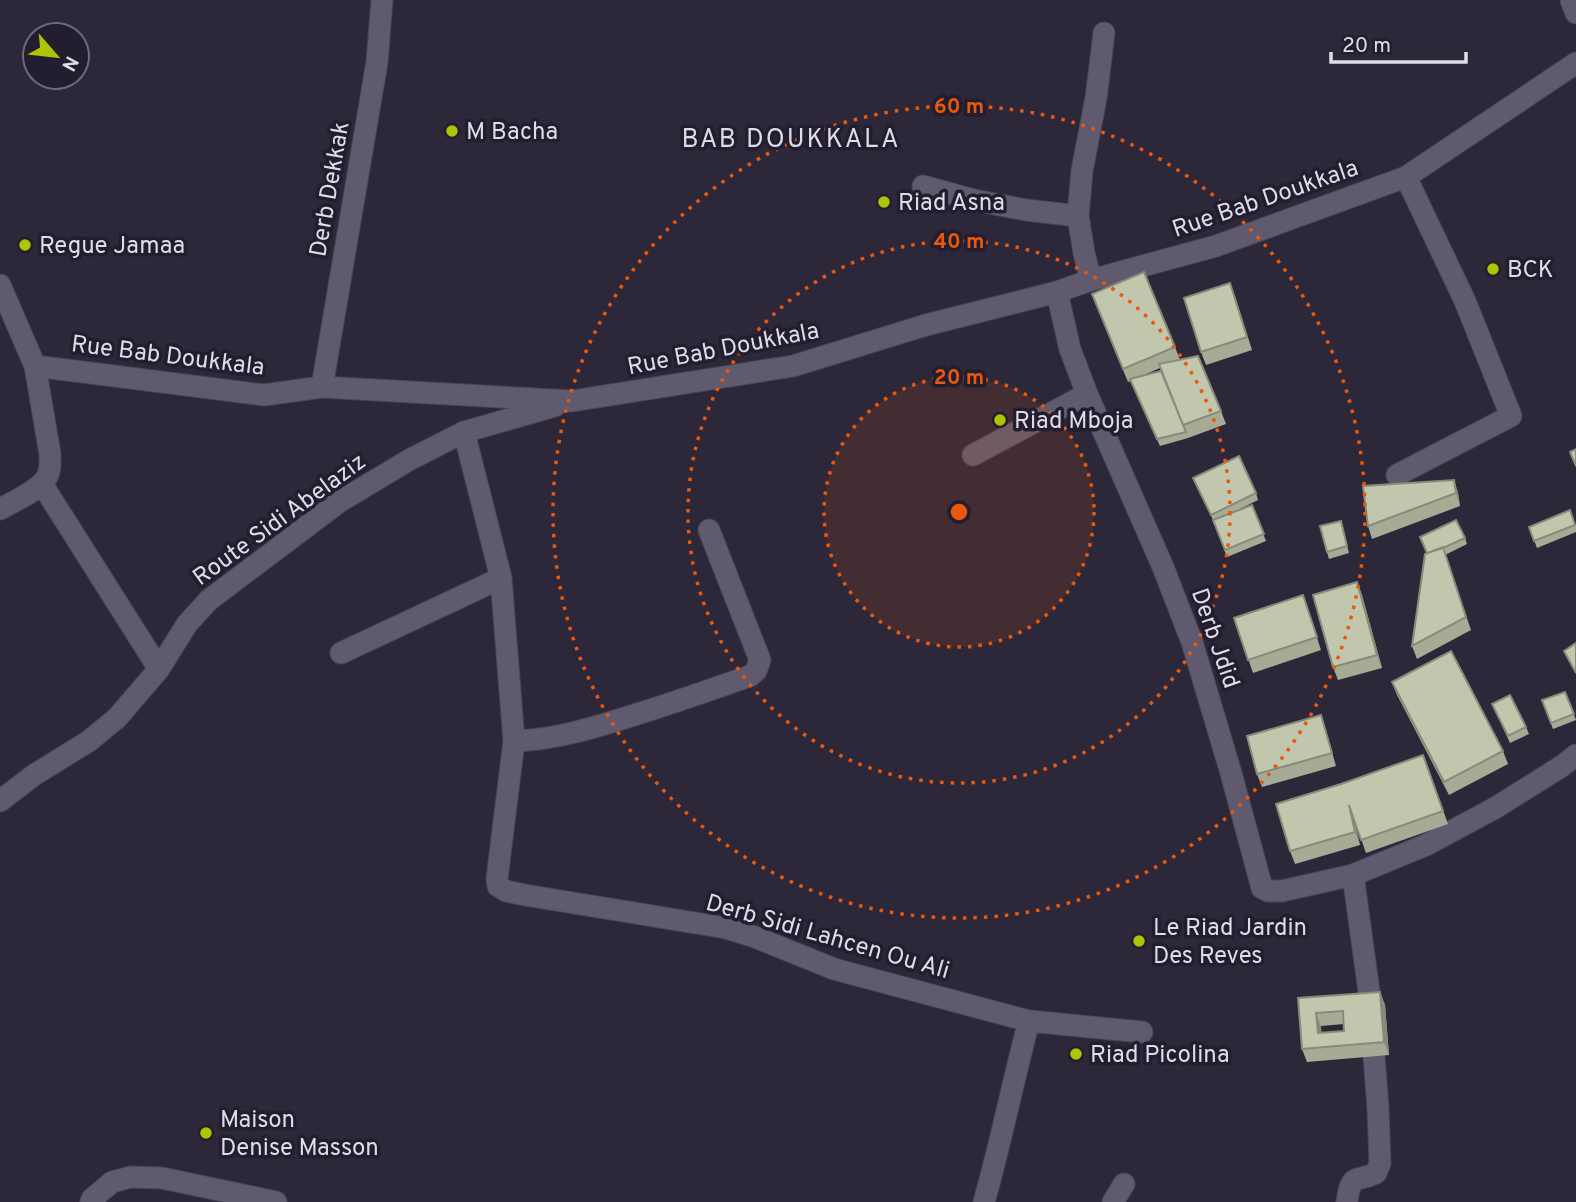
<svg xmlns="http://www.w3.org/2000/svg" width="1576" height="1202" font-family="Overpass,sans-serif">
<rect width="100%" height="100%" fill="#2d273a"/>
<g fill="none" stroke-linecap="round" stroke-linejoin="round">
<defs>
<path id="lane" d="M1571,0l5,13
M923,186l51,14 52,10 52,6
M1091,280l-7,-27 -6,-37 4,-45 14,-73 8,-65
M1057,292l13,57 17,45 76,173 29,75 39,131 31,115 6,3h14l71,-16 73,-30 69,-37 67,-42 14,-11
M322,387l55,-325 5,-62
M464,432l37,146 13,163 -17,138 1,7 8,5 19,4 201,33 29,9 79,32 195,52 113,11
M973,455l114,-61
M1397,475l114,-59 -46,-115 -59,-124
M341,653l160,-75
M514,741c40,-1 79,-13 117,-25 40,-12 79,-26 119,-40l6,-5 4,-11 -51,-130
M1353,875l18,131
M984,1202c17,-60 29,-121 45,-181
M1113,1202l11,-18
M1347,1202c4,-30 8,-19 29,-29l4,-10 -2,-55"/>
<path id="street" d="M0,285l35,81 229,29 58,-8 250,14 221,-35 133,-41 131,-33 34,-12 125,-34 190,-69 170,-114
M42,484l117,185
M0,509c13,-7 40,-19 47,-32 4,-7 3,-15 3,-23l-15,-88
M0,801l34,-26 55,-34 28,-23 42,-49 28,-45 22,-24 130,-98 70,-42 55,-28 91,-26
M1374,1056l4,52
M91,1202l1,-3 20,-17 19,-5 31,1 114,24"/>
</defs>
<use href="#lane" stroke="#4a4555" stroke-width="23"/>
<use href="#street" stroke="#4a4555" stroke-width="23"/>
<use href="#lane" stroke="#605a70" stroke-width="21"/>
<use href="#street" stroke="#605a70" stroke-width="21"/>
</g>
<path fill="#a6ab95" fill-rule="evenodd" d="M1092,294l83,53 5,13 41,51 5,13 -38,14 -28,8 -30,-65 -2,1zM1160,368l1,3 -17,4z
M1235,296l17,54 -46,15 -5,-13z
M1193,478l63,15 2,7 -26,13 20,-8 14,36 -39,16 -14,-37z
M1454,480l4,13 2,13 -88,33 -4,-13z
M1570,510l6,16v6l-39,16 -8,-21z
M1341,521l8,32 -20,6 -2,-7z
M1420,537l45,1 2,6 -22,11 26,75 -54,29 -5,-13 15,-93z
M1357,582l5,13 20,73 -44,12 -5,-13z
M1303,595l18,55 -68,23 -19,-55z
M1392,682l111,69 5,13 -59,31 -52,-100z
M1565,692l11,28 -23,9 -11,-29z
M1492,704l34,23 3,7 -19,9z
M1325,728l11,38 -74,21 -5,-13z
M1423,755l25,69 -82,29 -12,-34 6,26 -65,19 -5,-13 51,-67z
M1380,992l5,13 4,50 -82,7 -5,-13 -4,-51zM1344,1024v7l-23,2v-7z"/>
<path fill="#878b79" d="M1454,480l4,13 2,13 -4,-13z
M1357,582l5,13 20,73 -5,-13z
M1349,805l4,13 7,27 -5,-13z
M1380,992l5,13 4,50 -5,-13z
M1316,1013l5,13 2,20 -5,-13z"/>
<path fill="#c1c7ad" stroke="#878b79" stroke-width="2" fill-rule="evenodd" d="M1144,272l31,75 -52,22 -31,-75z
M1230,283l17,54 -46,15 -17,-54z
M1198,356l23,55 -38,14 -24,-61z
M1161,371l25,61 -29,7 -27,-60z
M1576,449v17l-6,-14z
M1239,456l17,37 -45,22 -18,-37z
M1454,480l2,13 -88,33 -5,-40z
M1252,505l12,29 -39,16 -12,-30z
M1570,510l5,15 -41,16 -5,-14z
M1456,520l9,18 -22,10 -16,5 -7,-16z
M1341,521l6,25 -20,6 -7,-26z
M1443,547l23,70 -54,29 13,-92z
M1357,582l20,73 -44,12 -20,-72z
M1303,595l14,42 -69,23 -14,-42z
M1576,643v30l-12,-22z
M1451,651l52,100 -59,31 -52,-100z
M1565,692l9,22 -23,9 -9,-23z
M1510,695l16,32 -18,9 -16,-32z
M1321,715l11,38 -75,21 -10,-38z
M1423,755l20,56 -82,29 -12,-35 6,27 -65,19 -14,-47 65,-20z
M1380,992l4,50 -82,7 -4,-51zM1343,1011l1,20 -26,2 -2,-20z"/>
<circle cx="959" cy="512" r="135" fill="#e8590c" fill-opacity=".12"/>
<g fill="none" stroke="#e8590c" stroke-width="3.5" stroke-dasharray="3.5 7">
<circle cx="959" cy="512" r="135"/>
<circle cx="959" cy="512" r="271"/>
<circle cx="959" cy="512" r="406"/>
</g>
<g fill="#afc504" stroke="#231d30" stroke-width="2.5">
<circle cx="452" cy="131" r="7"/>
<circle cx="884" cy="202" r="7"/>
<circle cx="25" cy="245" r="7"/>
<circle cx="1493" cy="269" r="7"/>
<circle cx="1000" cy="420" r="7"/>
<circle cx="1139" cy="941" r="7"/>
<circle cx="1076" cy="1054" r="7"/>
<circle cx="206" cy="1133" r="7"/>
</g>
<g text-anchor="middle" stroke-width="7" stroke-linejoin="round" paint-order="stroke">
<g font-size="24" fill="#dfdce9" stroke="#231d30" text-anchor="start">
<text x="466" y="139">M Bacha</text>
<text x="898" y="210">Riad Asna</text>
<text x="39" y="253">Regue Jamaa</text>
<text x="1507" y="277">BCK</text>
<text x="1014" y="428">Riad Mboja</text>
<text x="1153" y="935">Le Riad Jardin<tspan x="1153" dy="28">Des Reves</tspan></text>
<text x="1090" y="1062">Riad Picolina</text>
<text x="220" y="1127">Maison<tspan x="220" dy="28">Denise Masson</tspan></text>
</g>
<g font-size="24" fill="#dfdce9" stroke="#231d30">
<text transform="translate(329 189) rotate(-80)" y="8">Derb Dekkak</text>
<text transform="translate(1265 198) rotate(-19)" y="8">Rue Bab Doukkala</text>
<text transform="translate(723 348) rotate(-11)" y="8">Rue Bab Doukkala</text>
<text transform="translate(168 355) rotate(7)" y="8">Rue Bab Doukkala</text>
<text transform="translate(279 519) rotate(-36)" y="8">Route Sidi Abelaziz</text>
<text transform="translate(1216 638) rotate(71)" y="8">Derb Jdid</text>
<text transform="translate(828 936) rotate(16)" y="8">Derb Sidi Lahcen Ou Ali</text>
</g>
<g font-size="26" letter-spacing="2" fill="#dfdce9" stroke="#231d30">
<text x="791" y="147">BAB DOUKKALA</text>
</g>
</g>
<circle cx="959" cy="512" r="10" fill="#e8590c" stroke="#231d30" stroke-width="3.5"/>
<g font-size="21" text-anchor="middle" font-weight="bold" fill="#e8590c" stroke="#231d30" stroke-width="7" stroke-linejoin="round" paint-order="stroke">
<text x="959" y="113">60 m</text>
<text x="959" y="248">40 m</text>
<text x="959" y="384">20 m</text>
</g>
<g transform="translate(56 56) rotate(118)"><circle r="33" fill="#231d30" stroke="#6e697a" stroke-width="2"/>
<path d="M0-5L12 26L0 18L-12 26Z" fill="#afc504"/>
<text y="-10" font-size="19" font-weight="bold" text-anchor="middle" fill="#dfdce9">N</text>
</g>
<path d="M1331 52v10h135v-10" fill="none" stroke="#dfdce9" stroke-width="3.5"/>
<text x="1342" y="52" font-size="21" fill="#dfdce9" stroke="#231d30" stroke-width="5" paint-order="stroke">20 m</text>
</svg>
